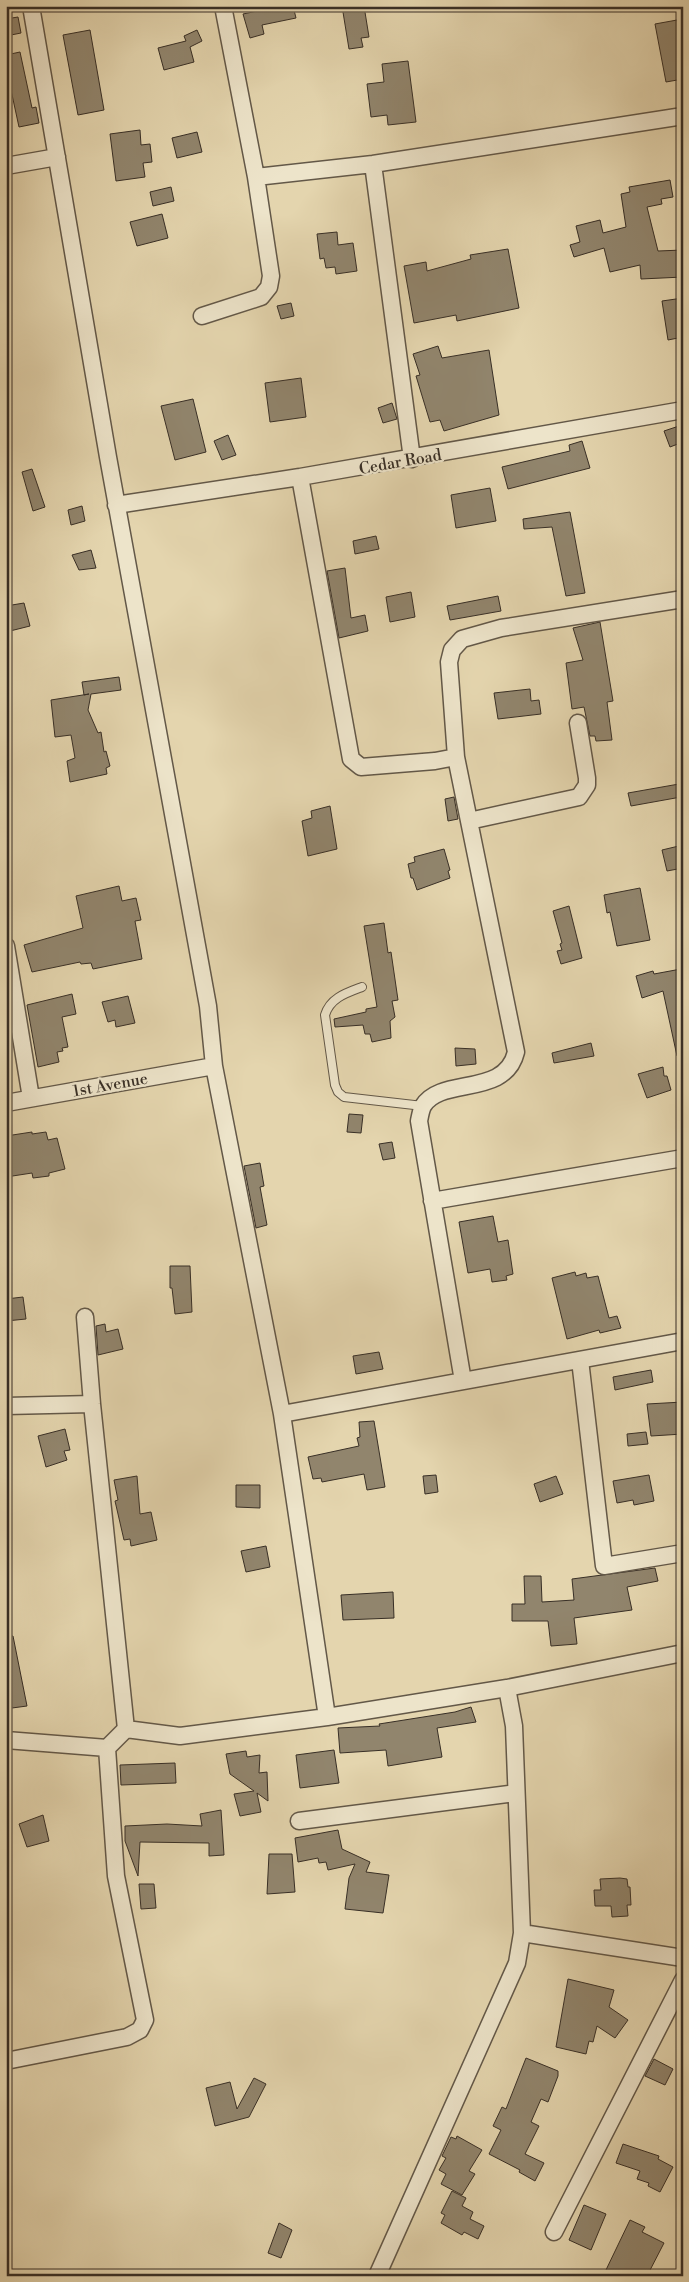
<svg xmlns="http://www.w3.org/2000/svg" width="689" height="2282" font-family="'Libre Bodoni',serif">
<rect width="100%" height="100%" fill="#e4d5ae"/>
<filter id="stains"><feTurbulence type="fractalNoise" baseFrequency=".004" numOctaves="4"/><feColorMatrix values="0 0 0 0 .2 0 0 0 0 .09 0 0 0 0 .02 0 0 0 .5 -.17"/></filter>
<radialGradient id="worn" r=".72"><stop offset=".6" stop-color="#630" stop-opacity="0"/><stop offset="1" stop-color="#630" stop-opacity=".3"/></radialGradient>
<path fill="#91856d" stroke="#382f26" d="M281,6h12l3,12 -34,7 2,9 -14,4 -7,-24z
M342,6h22l5,31 -8,1 2,9 -14,2z
M18,17l3,16 -15,3v-17z
M677,20l6,27v32l-17,3 -11,-58z
M90,30l14,80 -26,5 -15,-80z
M197,30l5,11 -12,6 4,15 -30,8 -6,-22 28,-7 -2,-5z
M20,52l12,56 4,-1 3,16 -20,4 -13,-60v-12z
M408,61l8,61 -28,3 -1,-10 -16,2 -4,-33 17,-2 -2,-18z
M140,130l1,15 9,-1 2,18 -9,1 2,14 -29,4 -6,-47z
M197,132l5,20 -25,6 -5,-20z
M670,180l3,17 -12,2 1,5 -15,3 11,44 25,-1v27l-42,2 -1,-14 -30,7 -6,-24 -30,9 -4,-12 10,-3 -4,-16 24,-6 3,13 23,-6 -5,-33 9,-2 -1,-5z
M171,187l3,14 -21,5 -3,-14z
M162,214l6,24 -31,8 -7,-24z
M337,232l1,13 15,-2 4,28 -21,3 -1,-7 -9,1 -2,-10 -4,1 -3,-25z
M508,249l11,59 -62,13 -1,-6 -42,8 -10,-57 22,-4 1,9 44,-12 -1,-4z
M683,298v39l-15,3 -6,-39z
M291,303l3,13 -13,3 -4,-13z
M438,346l4,12 47,-8 10,65 -55,16 -4,-11 -10,2 -14,-46 4,-1 -7,-21z
M301,378l5,39 -36,5 -5,-39z
M193,399l13,53 -31,8 -14,-54z
M392,403l5,16 -14,4 -5,-15z
M679,426l4,16 -13,5 -6,-16z
M228,435l8,20 -14,5 -8,-19z
M582,441l8,27 -82,21 -6,-22 68,-16 -1,-6z
M32,469l13,38 -12,4 -11,-39z
M490,488l6,33 -40,7 -5,-33z
M82,506l3,15 -14,4 -3,-15z
M570,512l15,81 -19,3 -14,-69 -28,2 -1,-10z
M376,536l3,13 -24,5 -2,-13z
M91,550l5,18 -17,2 -7,-15z
M345,568l6,50 14,-3 3,16 -29,7 -12,-67z
M411,592l4,25 -25,5 -4,-25z
M498,596l3,15 -51,9 -3,-14z
M24,603l6,23 -24,6v-26z
M600,622l13,79 -6,1 5,38 -16,1 -1,-5h-5l-6,-29 -12,2 -6,-46 17,-3 -10,-32z
M119,677l2,13 -30,4 -3,16 10,23 3,-1 3,20 2,-1 4,15 -4,2 1,6 -37,8 -3,-21 8,-3 -4,-23 -16,2 -4,-37 38,-6 -5,1 -2,-13z
M530,689l1,12 8,-1 2,14 -43,5 -4,-26z
M679,784l2,13 -50,9 -3,-13z
M454,797l4,22 -10,2 -3,-22z
M330,806l7,43 -29,7 -6,-35 10,-3 -1,-7z
M683,845v23l-16,3 -5,-21z
M444,849l6,21 -2,1 2,7 -33,12 -4,-12h-2l-3,-14 7,-2 -1,-5z
M119,886l3,15 14,-3 5,22 -6,1 7,38 -49,10 -2,-6 -10,1 -1,-2 -48,10 -8,-27 59,-17 -7,-32z
M640,888l10,52 -33,6 -7,-34 -3,1 -3,-18z
M569,906l13,52 -21,6 -4,-13 5,-1 -2,-6 2,-1 -9,-32z
M384,923l4,30 3,-1 7,48 -6,1 3,16 -5,4 1,17 -19,4 -2,-8h-5l-2,-9 -28,2 -1,-8 32,-7v-3l11,-2 -13,-81z
M681,969l2,87h-6l-14,-65 -21,7 -6,-22 17,-5 1,3z
M72,994l4,20 -14,3 6,30 -6,1 1,3 -6,1 2,10 -21,5 -11,-62z
M128,996l7,27 -19,4 -1,-7 -7,2 -6,-20z
M591,1043l3,13 -40,7 -2,-10z
M455,1048l20,1 1,15 -20,2z
M663,1067l1,9h3l4,14 -24,8 -9,-24z
M349,1114l14,1 -2,18 -14,-1z
M32,1132v2l14,-2 2,8 9,-2 8,31 -16,4v3l-16,2 -1,-5 -26,4v-41z
M392,1142l3,16 -12,2 -4,-16z
M260,1163l4,23 -4,1 7,38 -11,3 -12,-62z
M493,1216l5,26 10,-2 5,34 -7,2 1,4 -15,2 -2,-13 -22,4 -9,-51z
M170,1266h20l2,46 -17,2 -3,-26h-2z
M575,1272l1,4 10,-3 1,5 11,-2 11,42 8,-2 4,12 -21,5 -1,-3 -32,9 -15,-61z
M23,1297l3,22 -20,2v-22z
M105,1324l1,8 12,-3 5,20 -25,6 -2,-29z
M379,1352l4,17 -27,5 -3,-18z
M651,1370l2,12 -38,8 -2,-13z
M683,1402v32l-32,2 -4,-32z
M374,1421l11,66 -18,3 -3,-16 -42,8 -1,-4 -8,1 -5,-22 51,-11 -2,-8 3,-1 -1,-15z
M65,1429l5,21 -6,1 3,9 -21,7 -8,-31z
M646,1432l2,12 -20,2 -1,-12z
M436,1475l2,17 -13,2 -2,-18z
M649,1475l5,26 -20,4 -1,-5 -16,3 -4,-22z
M137,1476l3,38 11,-2 6,28 -26,6 -1,-7 -6,1 -9,-39 3,-1 -4,-20z
M556,1476l7,18 -23,8 -6,-18z
M236,1485h24v23l-24,-1z
M266,1546l4,21 -24,5 -5,-21z
M655,1568l3,13 -31,6 5,23 -58,8 3,26 -26,2 -3,-25h-36v-17h13l-1,-28h17l1,26 32,-2 -2,-21z
M393,1592l1,26 -51,2 -2,-25z
M6,1636h7l14,70 -15,2 -6,-24z
M471,1707l5,15 -39,6 5,29 -54,9 -2,-16 -46,3 -2,-25 42,-2 -1,-2 76,-12z
M334,1750l5,33 -39,5 -4,-33z
M246,1751l1,6 13,-2 -1,18 8,-1 1,29 -11,-8 4,19 -21,4 -6,-22 20,-3 -24,-17 -4,-20z
M175,1763l1,20 -55,2 -1,-20z
M221,1810l3,45 -15,1v-13l-69,-1 -2,34 -13,-35v-15l42,-2 35,2 -2,-12z
M43,1815l6,26 -22,6 -8,-23z
M338,1830l4,19 28,13 -4,10 23,3 -6,38 -38,-4 4,-31 6,-14 -27,6 -2,-8 -7,1 -1,-5 -20,4 -3,-24z
M269,1854h23l3,38 -28,2z
M620,1878l7,1 1,8h2l1,18h-4l1,11 -16,1 -1,-11h-16l-1,-16h7l-1,-11z
M139,1884h15l2,24 -15,1z
M568,1979l46,11 -5,17 19,13 -13,18 -18,-12 -4,16 -4,-1 -3,13 -30,-7z
M526,2058l32,13v5l-10,26 -7,-3 -10,23 8,4 -14,28 19,9 -9,18 -16,-9 1,-2 -31,-16 12,-24 -8,-4 9,-19 4,2z
M654,2059l19,10 -8,16 -20,-9z
M254,2078l12,6 -17,33 -34,9 -9,-38 24,-6 7,27z
M457,2136l25,14 -13,21 6,3 -13,21 -21,-11 5,-10 -7,-4 7,-12 -4,-2 9,-19 5,2z
M623,2144l36,12 -1,3 15,8 -13,25 -12,-6 1,-3 -12,-4 3,-8 -24,-8z
M452,2191l14,7 -4,8 11,6 -3,7 14,7 -6,13 -14,-7 -2,3 -21,-12 4,-8 -4,-2z
M584,2205l22,9 -15,36 -22,-10z
M630,2220l15,7 -3,5 22,11 -17,33h-14l-9,-5 -3,5h-7l-9,-4z
M279,2223l13,7 -11,28 -13,-5z"/>
<g fill="none" stroke-linecap="round" stroke-linejoin="round">
<defs>
<path id="lane" d="M362,987c-16,6 -32,11 -37,28l10,70 3,7 6,5 79,9"/>
<path id="street" d="M31,6l77,451 100,549 6,60 68,348 45,303 180,-29 7,38 8,207 -5,30 -140,313
M373,164l39,295
M6,166l51,-9
M256,177l117,-13 310,-48
M202,316l59,-19 8,-10 2,-11 -15,-99 -33,-171
M300,477l51,282 10,8 74,-6 21,-4 60,295c-11,46 -75,24 -93,54 -2,4 -3,10 -4,15l44,260
M116,505l184,-28 383,-67
M456,757l-7,-95 3,-12 10,-11 39,-11 182,-29
M469,821l110,-24 8,-12v-7l-9,-55
M6,946l25,152
M6,1103l208,-37
M432,1201l251,-43
M85,1317l7,87 34,325
M580,1360l24,206 79,-13
M6,1406l86,-2
M282,1414l401,-73
M507,1688l176,-35
M6,1740l101,8 19,-19 54,7 147,-19
M299,1821l217,-28
M522,1933l161,25
M6,2061l121,-24 13,-7 5,-10 -29,-144 -9,-128
M554,2232l129,-252"/>
</defs>
<use href="#lane" stroke="#635848" stroke-width="10"/>
<use href="#street" stroke="#635848" stroke-width="19"/>
<use href="#lane" stroke="#ede4ca" stroke-width="8"/>
<use href="#street" stroke="#ede4ca" stroke-width="16"/>
</g>
<g text-anchor="middle" stroke-width="4.5" stroke-linejoin="round" paint-order="stroke">
<g font-size="16" fill="#382f26" stroke="#ede4ca">
<text transform="translate(400 461) rotate(-10)" y="6">Cedar Road</text>
<text transform="translate(110 1084) rotate(-10)" y="6">1st Avenue</text>
</g>
</g>
<rect width="689" height="2282" fill="none" stroke="#e4d5ae" stroke-width="25"/>
<rect x="8" y="8" width="674" height="2267" fill="none" stroke="#382f26" stroke-width="2.5"/>
<rect x="12" y="12" width="664" height="2257" fill="none" stroke="#382f26"/>
<rect width="100%" height="100%" filter="url(#stains)"/>
<rect width="100%" height="100%" fill="url(#worn)"/>
</svg>
